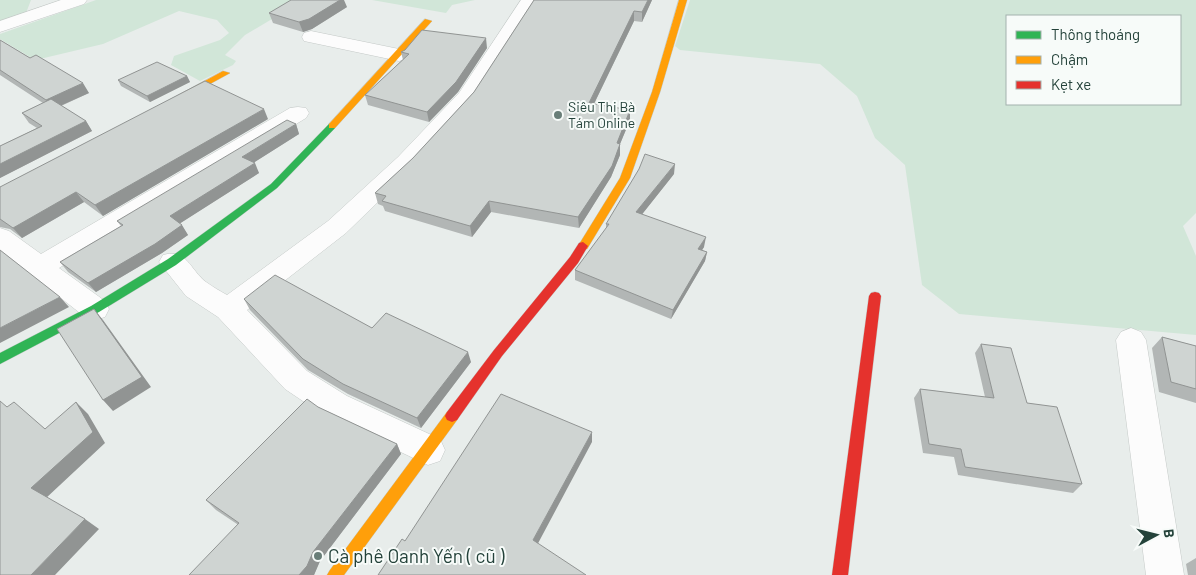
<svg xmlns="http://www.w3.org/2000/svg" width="1196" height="575" font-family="Barlow,sans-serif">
<rect width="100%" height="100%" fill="#e8edeb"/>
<path fill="#d1e6d8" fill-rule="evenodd" d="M0,0h31l-5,13 -26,10z
M96,0h208l-59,35 -20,20 11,6 -3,4 -33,16 -29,-16 3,-9 46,-16 9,-7 -12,-13 -38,-9 -76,33 -59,14 -11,1 -33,-20v-5z
M372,0h103l-23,5 -6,8z
M690,0h506v213l-13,13 13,30v79l-237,-21 -37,-29 -17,-120 -30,-27 -18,-42 -37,-32 -140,-14 -5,-4zM1007,16h173v88h-173z"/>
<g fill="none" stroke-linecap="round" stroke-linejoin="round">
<defs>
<path id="street" d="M61,0h26l-3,4 -84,28v-11z
M521,0h14l2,2 -63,99 -60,66 -68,66 -99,77 60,61 40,25 93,43 5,11 -5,11 -12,4 -103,-49 -40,-27 -67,-72 -32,-21 -27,-34 4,-7c24,-7 27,15 43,27 7,5 14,9 21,13l101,-74 70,-64 61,-64z
M311,31l88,18 7,2 3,4 -3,4 -7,2 -95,-20 -2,-4 2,-4z
M298,107l8,1 3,5 -3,5 -247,150 46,33 4,8 -4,8 -10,3 -10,-3 -85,-67v-22l9,3 32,23 249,-146z
M1131,328l10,4 5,8 38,235h-38l-30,-235 5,-8z"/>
<path id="fast" d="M332,123l3,1v4l-58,60 -101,77 -77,47 -99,52v-11l91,-47 77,-47 103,-75 58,-60z"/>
<path id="slow" d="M679,0h8l-27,92 -30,86 -43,71h-8l-1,-3 42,-68 32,-86z
M425,19l7,2 -97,107h-6v-4z
M223,71l7,2 -53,29 -3,1 -4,-3z
M452,410l5,2 2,4 -2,4 -113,155h-17l3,-5 117,-158z"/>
<path id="jam" d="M583,242l5,4 -10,17 -76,93 -45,64 -5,2 -5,-2 -2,-4 2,-4 47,-62 76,-93 9,-14z
M875,292l4,1 2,3 -33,279h-16l37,-279 2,-3z"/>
</defs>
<use href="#street" stroke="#c5cac8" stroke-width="1"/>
<use href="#fast" stroke="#c3cbc8" stroke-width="1"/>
<use href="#slow" stroke="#c3cbc8" stroke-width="1"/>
<use href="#jam" stroke="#c3cbc8" stroke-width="1"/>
<use href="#street" fill="#fcfcfc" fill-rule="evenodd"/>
<use href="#fast" fill="#30b455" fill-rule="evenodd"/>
<use href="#slow" fill="#ff9f0a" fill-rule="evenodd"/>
<use href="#jam" fill="#e5322d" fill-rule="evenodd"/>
</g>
<path fill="#b2b6b5" d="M534,0h118l-10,22 -8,-1 -40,83 36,16 -10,24v11l-9,22 -32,51 -88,-16 -19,25 -87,-26 -2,-5 -5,-2 -3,-11 38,-35 61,-66z
M347,7l-35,22 -9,3 -30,-9 -4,-10z
M0,40l89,53 -28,13 25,15 6,10 -92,47v-32l37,-18 -8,-5 -7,-10 21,-10 -43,-28z
M487,48l-29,44 -29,30 -61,-17 -3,-10 38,-35 -2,-8z
M187,76l3,6 -40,20 -29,-16 -3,-6z
M268,119l-165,97 -19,-14 -62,36 -12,-9 -10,-2v-40z
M296,124l3,10 -46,29 6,10 -79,50 8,12 -26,18 -66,39 -28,-20 -8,-10 61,-36 -4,-5z
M674,174l-32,40 62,33 -2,3 5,2 -2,9 -34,58 -96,-39v-10l31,-41v-5z
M244,299l128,29 99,34 -50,66 -73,-34 -40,-24 -58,-60z
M1162,337l34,9v57l-37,-11 -7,-44z
M981,344l46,59 55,81 -9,9 -115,-18 -4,-18 -31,-4 -9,-55 6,-9 65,8 -10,-44z
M318,407l79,37 4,10 -81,107 -6,14 -77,-51 -21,-14 -10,-10z
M1196,558v17h-8l-2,-11z"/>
<path fill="#919493" d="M340,0h4l3,7 -35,22 -9,3 -4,-10z
M648,0h4l-10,22v-10z
M634,11v10l-45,93v-11z
M486,38l1,10 -29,44 -29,30 -2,-10z
M187,76l3,6 -40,20 -3,-6z
M83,83l6,10 -36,16 -7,-9z
M264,109l4,10 -165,97 -8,-11z
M630,110v10l-10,24v11l-9,22 -32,51 -1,-11 39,-74z
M86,121l6,10 -92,47v-14z
M296,124l3,10 -52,33 -5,-10z
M255,163l4,10 -83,53 -6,-10z
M675,164l-1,10 -38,48v-10z
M76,192l8,10 -62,36 -9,-10z
M489,201l2,11 -19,25 -2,-11z
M182,225l6,10 -26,18 -66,39 -8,-9z
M706,237l-2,10 -7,11 1,-9z
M707,252l-2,9 -34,58 2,-9z
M60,297l9,10 -69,36v-15z
M94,309l9,11 48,67 -38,24 -10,-11z
M468,352l3,10 -50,66 -4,-10z
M76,402l12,12 17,29 -60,56 -14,-11z
M592,432v10l-57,107 -2,-9z
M397,444l4,10 -81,107 -6,14h-15l14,-23z
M85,519l14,10 -44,46h-24z"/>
<path fill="#cfd4d2" stroke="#919493" d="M291,0h49l-31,19 -10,3 -30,-9z
M534,0h114l-6,12 -8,-1 -45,92 41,7 -13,33 3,1 -8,22 -34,51 -89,-16 -19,25 -88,-25 4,-5 -11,-3 38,-35 61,-66z
M422,30l64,8 -30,44 -29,30 -62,-17 44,-41 -8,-2 4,-2z
M0,40l30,18 6,-3 47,28 -37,17 -46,-30z
M157,62l30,14 -40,20 -29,-16z
M205,81l59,28 -169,96 -19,-13 -63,36 -13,-9v-32z
M51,99l35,22 -86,43v-18l42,-20 -20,-13z
M287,120l9,4 -54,33 13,6 -85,53 12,9 -27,19 -67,39 -28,-21 63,-37 -6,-4z
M645,154l30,10 -39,48 70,25 -8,12 9,3 -34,58 -98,-40 34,-46h-3l33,-55z
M0,250l60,47 -60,31z
M275,275l97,53 14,-15 82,39 -51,66 -74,-34 -40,-25 -59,-60z
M94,309l48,68 -39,23 -46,-71z
M1162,337l34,9v43l-25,-7z
M981,344l30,4 16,55 30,4 25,77 -117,-17 -4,-18 -32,-5 -9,-55 74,9z
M501,394l91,38 -59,108 53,35h-208l24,-36 3,2z
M307,399l11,8 79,37 -84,108 -6,14 -8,9h-110l50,-52 -33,-23z
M0,401l7,6 7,-5 31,27 31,-27 17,30 -62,56 54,31 -54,56h-31z"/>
<g fill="#697e78" stroke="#f7fbf9" stroke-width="2">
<circle cx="558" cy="115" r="5"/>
<circle cx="318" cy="556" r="5"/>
</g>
<g text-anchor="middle" stroke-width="4" stroke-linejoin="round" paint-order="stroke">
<g font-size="14" fill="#24423a" stroke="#f7fbf9" text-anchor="start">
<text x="568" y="112">Siêu Thị Bà<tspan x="568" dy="16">Tám Online</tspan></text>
</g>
<g font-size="19" fill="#24423a" stroke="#f7fbf9" text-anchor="start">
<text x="328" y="563">Cà phê Oanh Yến ( cũ )</text>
</g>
</g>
<rect x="1006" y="15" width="175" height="90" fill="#f7fbf9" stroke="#a3b1ad"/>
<rect x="1016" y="31" width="25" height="8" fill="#30b455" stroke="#a3b1ad"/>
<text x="1051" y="40" font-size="15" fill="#24423a">Thông thoáng</text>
<rect x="1016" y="56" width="25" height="8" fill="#ff9f0a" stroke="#a3b1ad"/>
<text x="1051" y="65" font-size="15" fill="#24423a">Chậm</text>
<rect x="1016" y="81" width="25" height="8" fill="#e5322d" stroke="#a3b1ad"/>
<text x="1051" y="90" font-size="15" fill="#24423a">Kẹt xe</text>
<g transform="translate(1156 535) rotate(83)" stroke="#f7fbf9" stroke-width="4" paint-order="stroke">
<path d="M0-4L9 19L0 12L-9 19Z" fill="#24423a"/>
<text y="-8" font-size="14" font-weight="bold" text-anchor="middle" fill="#24423a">B</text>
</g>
</svg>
